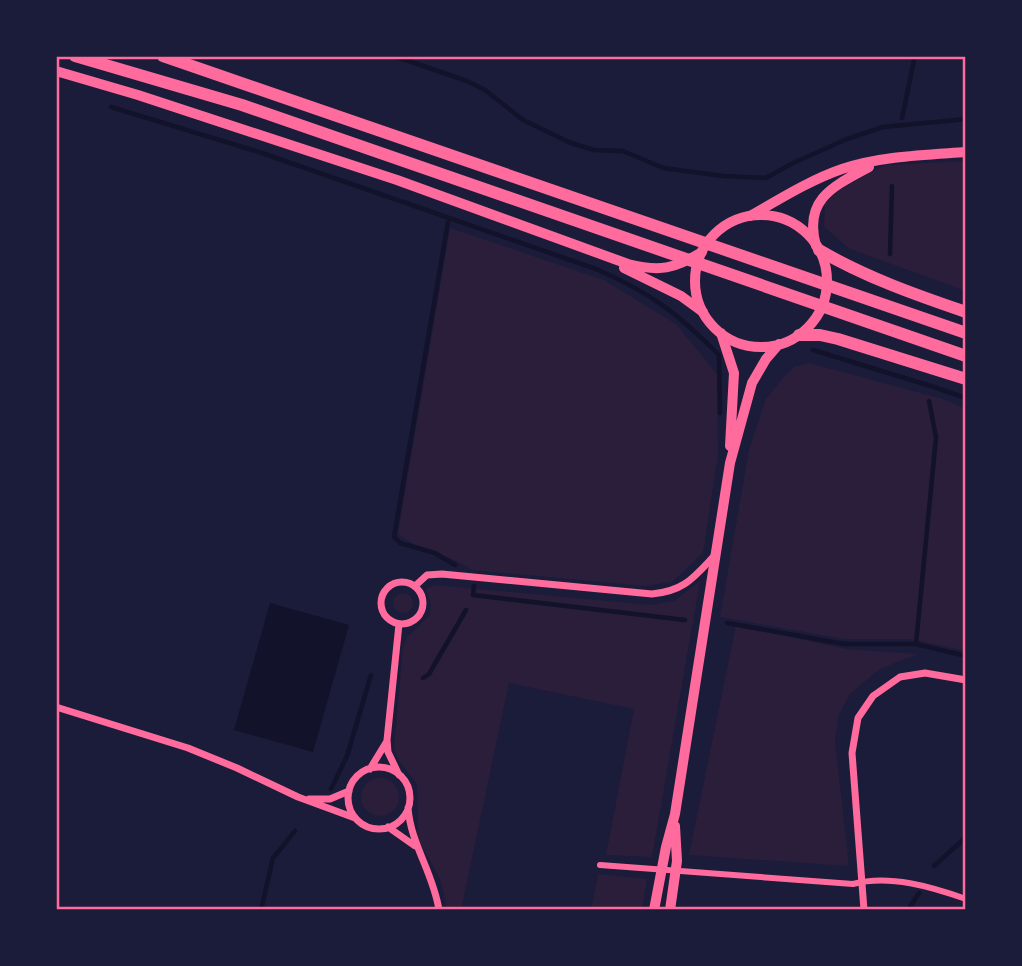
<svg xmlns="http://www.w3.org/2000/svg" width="1022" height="966" font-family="'Open Sans',sans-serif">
<rect width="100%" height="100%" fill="#1b1b3a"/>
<path fill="#2a1e3b" d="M966,161v130l-116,-42 -26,-22 1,-24 17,-15 43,-23z
M450,228l154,52 72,44 41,50 1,80 -15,99 -31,29 -27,4 -173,-16c-23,-16 -53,-19 -74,-36z
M809,363l134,36 23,10v242l-56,-12h-66l-124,-22 29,-167 17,-51 16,-20 13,-13z
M700,581l-48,276 -46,-2 28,-146 -125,-26 -48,227h-14l-6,-29 -23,-42 -1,-55 -18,-23 -5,-13 9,-101 4,-10 23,-22 1,-11 -5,-15 8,-4 217,20 23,-4z
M393 603a10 10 0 1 1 20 0a10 10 0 1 1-20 0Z
M736,625l110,24 72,5 -38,15 -30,25 -11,20 -4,27 14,125 -160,-11z
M361 797a19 19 0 1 1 38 0a19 19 0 1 1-38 0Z
M598,874l49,5 -5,31h-51z"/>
<path fill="#12122b" d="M270,603l79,22 -36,127 -79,-22z"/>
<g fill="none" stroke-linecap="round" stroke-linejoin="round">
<path stroke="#12122b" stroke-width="4.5" d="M394,56l73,25 18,9 38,30 48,23 23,7 29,1 40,17 60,8 43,2 27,-15 54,-24 36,-12 83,-8
M111,107l148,45 337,117c55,24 80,43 123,86l1,58
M902,118l13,-62
M448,222l-54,315 6,6 35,10 20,12
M890,254l2,-68
M813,350l121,37 32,11
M474,586l-1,9 212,25
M727,623l117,21h72l50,12
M916,644l20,-207 -7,-36
M423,678l6,-4 37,-64
M331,789l16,-33 24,-81
M934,866l32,-29
M261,910l12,-52 22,-27
M908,910l11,-17"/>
<path stroke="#ff6b9d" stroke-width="6" d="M600,865l253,19c36,-10 79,3 113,15"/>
<path stroke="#ff6b9d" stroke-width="7" d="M381 603a21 21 0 1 1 42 0a21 21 0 1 1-42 0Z
M415,586l12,-11 15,-1 210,20c33,-3 42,-17 64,-40
M56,707l132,41 49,20 61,29 57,21
M348 798a31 31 0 1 1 62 0a31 31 0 1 1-62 0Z
M370,769l17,-28
M399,775l-11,-23 -1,-12 12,-116
M309,799h21l19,-8
M408,808c3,37 25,64 31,102
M388,827l27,19
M864,910l-12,-157 6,-35 15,-22 27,-19 25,-4 41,7"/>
<path stroke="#ff6b9d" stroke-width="10" d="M56,71l82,24 259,85 231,84c32,8 46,5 74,-12
M750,216c30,-17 60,-36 92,-47 40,-13 82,-14 124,-17
M816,246c-13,-47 18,-60 53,-79
M624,268l57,28 22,16"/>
<path stroke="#ff6b9d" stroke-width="10" d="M695 281a66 66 0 1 1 132 0a66 66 0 1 1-132 0Z
M721,333l13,40 -4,73
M654,910l12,-63 9,-33 55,-351 22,-80 14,-24 13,-15
M670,910l7,-49 -2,-35"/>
<path stroke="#ff6b9d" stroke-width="12" d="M75,56l167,49 724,251
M163,56l803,277
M819,250c46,27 97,45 147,62
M799,335h21l18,4 128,40"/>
</g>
<rect width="1022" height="966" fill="none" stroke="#1b1b3a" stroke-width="116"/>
<rect x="58" y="58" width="906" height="850" fill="none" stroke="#ff6b9d" stroke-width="2.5"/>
</svg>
